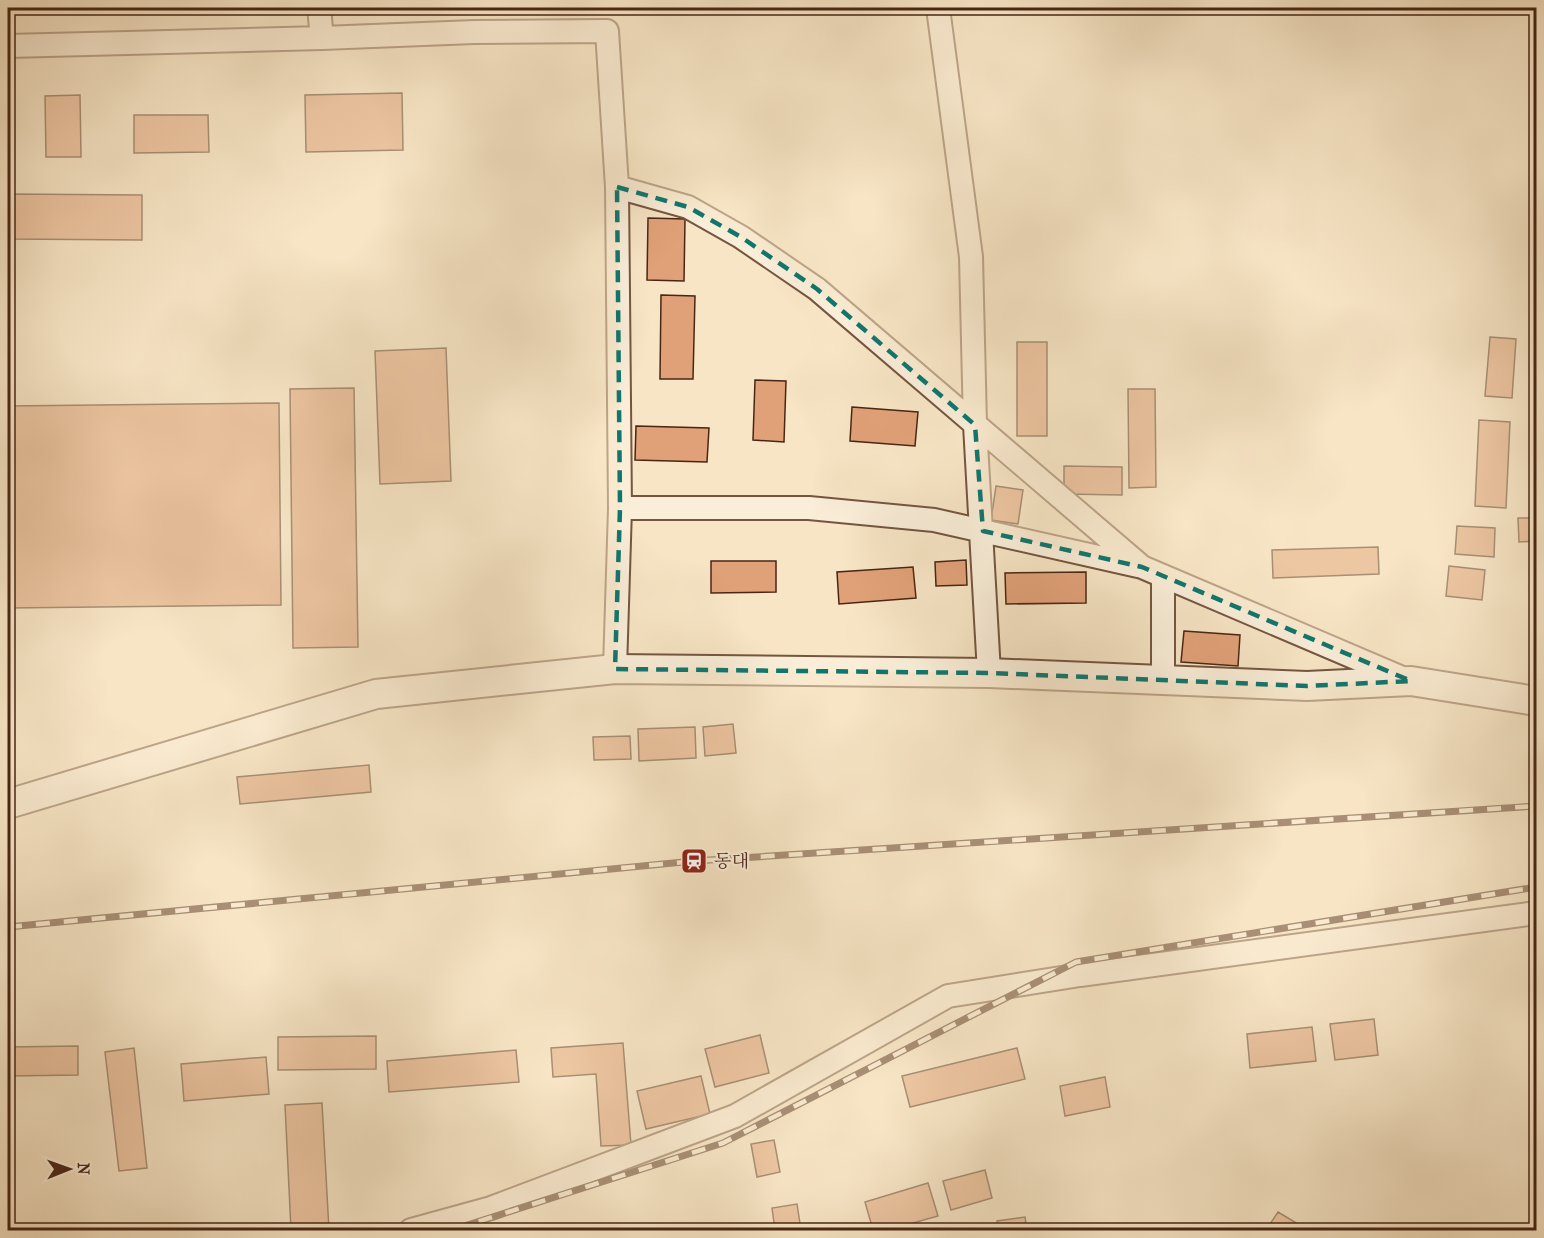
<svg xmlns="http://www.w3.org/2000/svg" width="1544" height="1238" font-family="'IM FELL French Canon','Noto Serif KR',serif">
<rect width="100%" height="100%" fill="#f7e5c5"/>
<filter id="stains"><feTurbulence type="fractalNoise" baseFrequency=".00333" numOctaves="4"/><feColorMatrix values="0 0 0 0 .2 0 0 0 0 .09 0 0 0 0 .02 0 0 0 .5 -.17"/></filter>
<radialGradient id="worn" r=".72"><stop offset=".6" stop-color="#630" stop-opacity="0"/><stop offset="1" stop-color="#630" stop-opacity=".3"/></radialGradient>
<path fill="#e1a178" stroke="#482614" stroke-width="1.5" d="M402,93l1,57 -97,2 -1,-57z
M80,95l1,62h-35l-1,-61z
M134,115h74l1,37 -75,1z
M8,194l134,1v45l-134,-1z
M648,218l37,1 -1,62 -37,-1z
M661,295l34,1 -2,83h-33z
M1490,337l26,2 -4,59 -27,-2z
M1017,342h30v94h-30z
M446,348l5,133 -71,3 -5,-133z
M755,380l31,1 -2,61 -31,-2z
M354,388l4,259 -65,1 -3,-259z
M1128,389h27l1,98 -27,1z
M279,403l2,202 -273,3v-202z
M852,407l66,5 -3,34 -65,-5z
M1479,420l31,2 -4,86 -31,-2z
M636,426l73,2 -2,34 -72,-2z
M1064,466l58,1v28l-58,-1z
M996,486l27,4 -5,34 -27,-4z
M1518,518h18v23l-17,1z
M1457,526l38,2 -1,29 -39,-3z
M1378,547l1,27 -106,4 -1,-28z
M966,560l1,25 -31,1 -1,-24z
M711,561h65v31l-65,1z
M1449,566l36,4 -3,30 -36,-4z
M913,567l3,31 -77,6 -2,-32z
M1086,572v31l-80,1 -1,-31z
M1184,631l56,4 -2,31 -57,-4z
M733,724l3,29 -31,3 -2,-29z
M695,727l1,31 -57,3 -1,-32z
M630,736l1,23 -37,1 -1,-23z
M369,765l2,27 -131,12 -3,-27z
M1374,1019l4,36 -43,5 -5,-36z
M1312,1027l4,34 -66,7 -3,-34z
M760,1035l9,38 -54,14 -10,-38z
M376,1036v33l-98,1v-33z
M623,1043l8,102 -30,1 -5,-72 -43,3 -2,-29z
M78,1046v29l-70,1v-29z
M134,1048l13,120 -28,3 -14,-119z
M1017,1048l8,31 -115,28 -8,-31z
M516,1050l3,32 -130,10 -2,-31z
M266,1057l3,37 -85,7 -3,-37z
M701,1076l9,38 -64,15 -9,-38z
M1105,1077l5,30 -45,9 -5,-30z
M322,1103l7,127h-38l-6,-125z
M774,1140l6,32 -23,5 -6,-33z
M985,1170l7,28 -41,12 -8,-29z
M928,1183l10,33 -50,14h-15l-8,-28z
M797,1204l4,26h-26l-3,-22z
M1278,1212l25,15 -2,3h-35z
M1025,1217l2,13h-29l-1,-9z
M173,1226v4h-37z"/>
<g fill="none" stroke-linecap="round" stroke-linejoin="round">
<defs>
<path id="minor" d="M319,8l3,30 152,-6 133,-1 10,156 3,321 -5,161
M938,8l33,249 4,168 14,248
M8,46l314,-8
M617,187l71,20 53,30 76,52 325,278 265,113
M620,508h189l125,12 204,46
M1163,576v103
M411,1230l80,-22 244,-92 213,-120 132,-21 456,-62"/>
<path id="tertiary" d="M8,804l368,-110 239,-25 374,4 318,13 104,-5 125,20"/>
</defs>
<use href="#minor" stroke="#745640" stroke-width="26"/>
<use href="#tertiary" stroke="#745640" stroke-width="32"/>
<use href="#minor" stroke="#faeed9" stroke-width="22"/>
<use href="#tertiary" stroke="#faeed9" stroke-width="28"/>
<defs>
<path id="rail" d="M8,927l686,-66 842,-55
M452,1230l271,-87 353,-181 460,-75"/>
</defs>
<use href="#rail" stroke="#482614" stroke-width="7"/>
<use href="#rail" stroke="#faeed9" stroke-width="4.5" stroke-dasharray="14" stroke-linecap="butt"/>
</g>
<path d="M0 0H1544V1238H0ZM617,187l71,20 53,30 76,52 158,136 8,106 159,36 269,114 -104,5 -318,-13 -374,-4 5,-161z" fill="#f7e5c5" fill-opacity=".55" fill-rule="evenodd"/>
<path fill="none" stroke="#0f766e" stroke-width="4.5" stroke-dasharray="12 8" stroke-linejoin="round" d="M617,187l71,20 53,30 76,52 158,136 8,106 159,36 269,114 -104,5 -318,-13 -374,-4 5,-161z"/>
<defs>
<symbol id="station-square" viewBox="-11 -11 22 22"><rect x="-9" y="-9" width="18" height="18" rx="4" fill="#8f2418" stroke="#faeed9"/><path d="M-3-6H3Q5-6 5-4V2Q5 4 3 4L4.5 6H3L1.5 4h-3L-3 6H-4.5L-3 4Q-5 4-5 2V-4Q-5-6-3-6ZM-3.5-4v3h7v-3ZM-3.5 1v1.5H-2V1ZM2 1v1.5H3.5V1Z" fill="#fff"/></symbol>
</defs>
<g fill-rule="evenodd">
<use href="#station-square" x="679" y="846" width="30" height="30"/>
</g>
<g text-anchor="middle" stroke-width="4.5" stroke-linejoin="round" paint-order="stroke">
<g font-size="18" fill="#482614" stroke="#faeed9" text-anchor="start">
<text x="714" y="867">동대</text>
</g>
</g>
<rect width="1544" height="1238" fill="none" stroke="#f7e5c5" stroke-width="30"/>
<rect x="9" y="9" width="1526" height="1220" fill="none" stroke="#482614" stroke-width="3"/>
<rect x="15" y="15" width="1514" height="1208" fill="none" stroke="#482614" stroke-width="1.5"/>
<g transform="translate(69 1169) rotate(89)" stroke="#faeed9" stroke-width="4.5" paint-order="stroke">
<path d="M0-4.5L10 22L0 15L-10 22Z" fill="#482614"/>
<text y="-9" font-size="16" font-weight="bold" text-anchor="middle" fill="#482614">N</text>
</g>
<rect width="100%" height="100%" filter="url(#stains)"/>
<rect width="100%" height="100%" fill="url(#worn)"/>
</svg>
